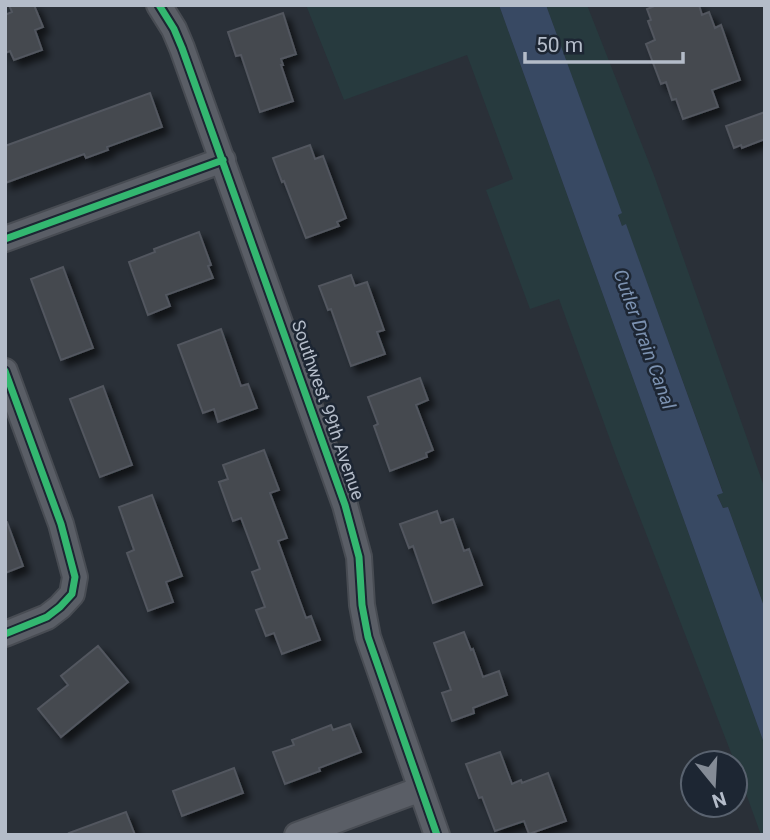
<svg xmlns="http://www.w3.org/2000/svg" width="770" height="840" font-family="Roboto,sans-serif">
<defs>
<filter id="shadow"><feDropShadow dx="6" dy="6" stdDeviation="3.5" flood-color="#0009"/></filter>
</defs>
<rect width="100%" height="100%" fill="#2a3038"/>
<path fill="#273a3e" d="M306,5h193l266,741v89h-4l-26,-72 -119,-307 -57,-157 -29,10 -44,-119 27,-11 -46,-124 -123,45z
M546,5h41l68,173 110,311v120l-37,-102 -5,1 -6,-14 6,-2 -97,-267 -4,1 -4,-12 3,-2z"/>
<path fill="#384963" d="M499,5h47l76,208 -4,2 4,11 4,-2 97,269 -6,2 6,13 5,-1 37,102v137z"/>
<path fill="#444950" stroke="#52575f" stroke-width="2" filter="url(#shadow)" d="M9,5h25l9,22 -8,3 7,20 -28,10 -4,-9 -5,2v-38l7,-3z
M657,5h42l3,10 7,-3 6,16 6,-3 19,55 -28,10 6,17 -35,12 -7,-20 -4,1 -6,-18 -5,2 -15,-40 9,-4 -7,-19 3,-1 -4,-11z
M283,13l13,41 -15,5 2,6h-2l12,36 -33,11 -19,-57 -5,1 -8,-24z
M150,93l12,34 -55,20 1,3 -22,8 -2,-4 -79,29v-37z
M765,112v27l-23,9 -1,-3 -7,3 -8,-22z
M310,145l5,14 8,-3 23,62 -9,4 2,4 -33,12 -22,-57 -2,1 -9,-24z
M199,232l12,33 -3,1 5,12 -47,17 4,11 -22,9 -19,-53 26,-10 -1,-3z
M63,267l30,81 -32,12 -30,-81z
M351,275l4,11 12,-4 17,48 -7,2 8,22 -34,12 -20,-57 -3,1 -9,-24z
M221,329l20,57 7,-2 9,24 -39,14 -4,-13 -11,4 -25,-68z
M420,378l8,22 -12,5 17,45 -7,3 1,4 -37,14 -16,-45 4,-2 -10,-27z
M103,386l29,79 -32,12 -30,-78z
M264,450l15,40 -9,3 17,45 -9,3 28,77 5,-2 9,24 -38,14 -8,-21 -8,3 -10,-26 9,-3 -13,-35 8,-3 -19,-51 -8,3 -14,-39 9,-3 -5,-14z
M152,495l30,81 -16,6 7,20 -25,9 -21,-58 7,-3 -15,-43z
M437,511l4,12 12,-4 11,32 5,-2 13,36 -49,18 -20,-57 -4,2 -9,-24z
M5,522h2l16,44 -18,7z
M464,632l7,18 2,-1 10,28 16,-6 8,24 -34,13 1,5 -22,8 -10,-28 9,-3 -17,-47z
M98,646l30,36 -67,55 -23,-28 30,-24 -7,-9z
M350,724l11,28 -42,16 1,3 -35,13 -12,-32 21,-7 -2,-5 39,-15 2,5z
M500,752l12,32 9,-4 1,3 26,-10 18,48 -37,13 -5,-13 -29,10 -13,-34 -3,1 -13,-34z
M234,768l9,25 -61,23 -9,-25z
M126,812l9,23h-65l-1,-2z"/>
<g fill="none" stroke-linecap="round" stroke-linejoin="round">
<defs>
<path id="minor" d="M159,5l15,24 8,19 163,457 14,52 3,48 6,32 69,198
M5,239l218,-79
M5,371l56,153 14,53 -3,17 -12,13 -13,10 -42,17
M297,835l124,-46"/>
</defs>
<use href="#minor" stroke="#484c53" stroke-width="28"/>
<use href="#minor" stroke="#5a5e66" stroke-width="24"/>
<defs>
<path id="cycleway" d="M159,5l15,24 8,19 163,457 14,52 3,48 6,32 69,198
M5,239l218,-79
M5,371l56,153 14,53 -3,17 -12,13 -13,10 -42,17"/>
</defs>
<use href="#cycleway" stroke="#1d2633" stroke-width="11"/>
<use href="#cycleway" stroke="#33b770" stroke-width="7"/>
</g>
<g text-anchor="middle" stroke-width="5" stroke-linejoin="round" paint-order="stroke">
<g font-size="18" fill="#b4bcc9" stroke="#1d2633">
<text transform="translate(328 410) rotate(71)" y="6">Southwest 99th Avenue</text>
</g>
<g font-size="19" font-style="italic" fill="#7c92b1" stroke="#1d2633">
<text transform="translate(645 339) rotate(70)" y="7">Cutler Drain Canal</text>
</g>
</g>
<rect width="770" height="840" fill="none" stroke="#b4bcc9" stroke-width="14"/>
<g transform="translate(714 784) rotate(162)"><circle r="33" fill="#1d2633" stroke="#59626f" stroke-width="2"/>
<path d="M0-5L12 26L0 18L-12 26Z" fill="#848b96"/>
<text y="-10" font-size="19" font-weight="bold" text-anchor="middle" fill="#b4bcc9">N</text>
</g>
<path d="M525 52v10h158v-10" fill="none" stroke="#b4bcc9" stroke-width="3.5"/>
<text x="536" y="52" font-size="21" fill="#b4bcc9" stroke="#1d2633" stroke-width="5" paint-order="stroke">50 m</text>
</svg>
